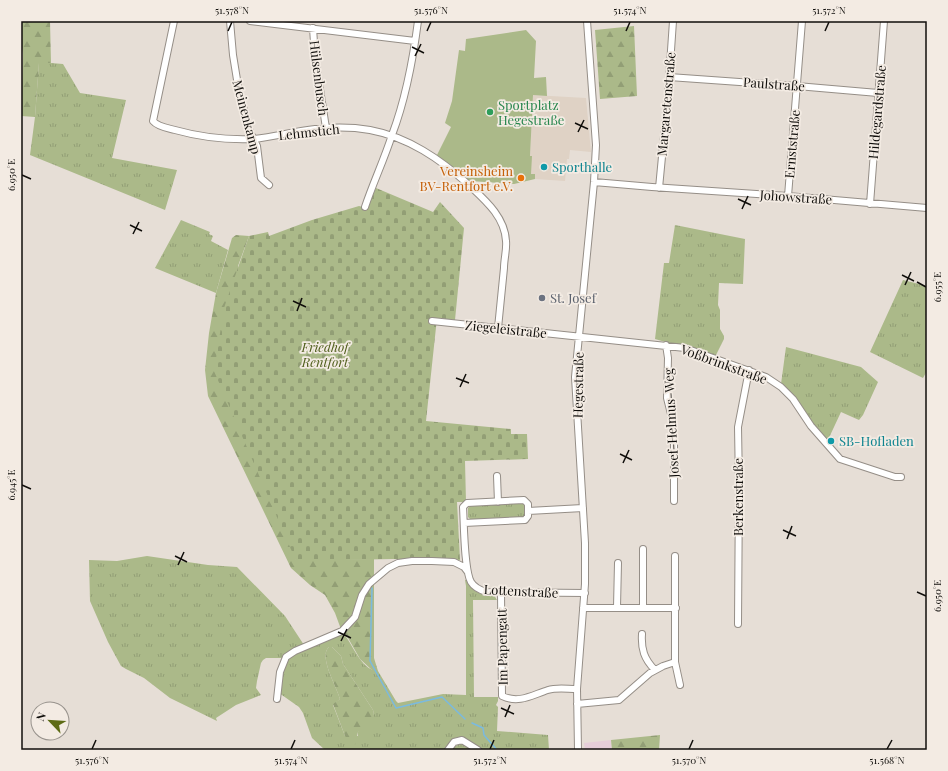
<svg xmlns="http://www.w3.org/2000/svg" width="948" height="771" font-family="'Playfair Display',serif">
<defs>
<pattern id="grass-tufts" width="24" height="20" patternUnits="userSpaceOnUse"><rect width="24" height="20" fill="#abb989"/><path d="M3 7l-1-3M5 7V3M7 7l1-3M15 17l-1-3M17 17v-4M19 17l1-3" fill="none" stroke="#929e75"/></pattern>
<pattern id="forest-firs" width="22" height="20" patternUnits="userSpaceOnUse"><rect width="22" height="20" fill="#abb989"/><path d="M5 1l3.5 6h-7zM16 11l3.5 6h-7z" fill="#929e75"/></pattern>
<pattern id="cemetery-stones" width="16" height="16" patternUnits="userSpaceOnUse"><rect width="16" height="16" fill="#abb989"/><path d="M2 7V4a2 2 0 0 1 4 0v3zM10 15v-3a2 2 0 0 1 4 0v3z" fill="#929e75"/></pattern>
</defs>
<rect width="100%" height="100%" fill="#e6ded6"/>
<path fill="#e6ced9" d="M611,740l1,10h-27l-1,-7z"/>
<path fill="#dfd2c5" d="M533,95l53,3 5,54 -21,-2 -1,9h-2l-2,22 -30,-2v-5h-4l-1,-18z"/>
<path fill="url(#grass-tufts)" fill-rule="evenodd" d="M39,62l24,2 17,29 46,7 -14,58 65,12 -12,40 -135,-55 5,-38z
M181,220l29,12 -1,2 4,2 -2,5 17,9 -12,43 -61,-25z
M675,225l70,14 -2,45 -24,-1 -1,22 2,5v19l4,7v3l-8,16 -3,1 -58,-17 9,-76h5z
M903,280l24,6v85l-4,7 -53,-26z
M786,347l75,20 17,15 -15,33 -4,5 -18,-8 -14,30 -46,-58z
M520,503l3,1 2,3v8l-2,3 -52,2 -3,-3v-9l2,-2z
M147,556l61,9 29,2 48,49 19,29 -12,6 -10,7h-16l-3,2 -2,3 -4,18 -1,7 5,7 -25,10 -20,13 1,3 -47,-23 -26,-20 -18,-9 -5,-3 -13,-24 -18,-41 -1,-41 28,1z
M465,580h1c6,12 16,16 28,15l3,5h-24l1,97h24v4l-2,4 2,2 -1,24 51,4 1,15h-68l-22,-13 -4,1 -9,12h-121l-13,-12 -9,-25 -4,-6 -20,-14c2,-14 3,-27 13,-38l50,-23c11,11 18,38 36,39l18,30 2,2 45,-9 23,1v-109zM329,647h3l9,9 2,8 30,46 1,5 -16,17v4h-13l-12,-31 7,-6c-3,-12 -22,-43 -11,-52z
M460,744h2l12,6h-23l2,-3z"/>
<path fill="url(#forest-firs)" d="M21,21h29l1,42h-12l-4,54 -14,-1 2,-62 -2,-13z
M634,26l3,70 -37,3 -5,-69z
M236,235l13,1 -11,30 58,294 78,-1v99l4,13h-5l-13,-12 -12,-21 -6,-6 -7,-19 -10,-18 -15,-10 -19,-17 -83,-172 -3,-26 4,-37 7,-40 16,-55z
M329,647h3l9,9 2,8 30,46c4,13 -4,18 -15,22l-3,13h-2l-8,-9 -12,-32 7,-5c-3,-12 -22,-43 -11,-52z
M660,735l-1,15h-47l-1,-10z"/>
<path fill="url(#cemetery-stones)" d="M376,188l57,24 7,-10 24,26 -9,92 -18,-2 -11,103 85,8v5h16l1,25 -63,2 1,41h-9l3,58 -67,-1 -97,2 -82,-190 10,-63 25,-72 19,-4 1,4 43,-16 47,-14 8,2z"/>
<path fill="#abb989" d="M526,30l10,11 -2,37 12,-1 1,19 -14,-1 -3,61h2l-1,18h4v5l-21,5 -43,-3 -4,-1 -30,-25 14,-28 -6,-4 7,-22 7,-51 6,1 1,-12z"/>
<g fill="none" stroke-linecap="round" stroke-linejoin="round">
<path stroke="#7abae0" stroke-width="1.5" d="M372,588l-2,73 26,47 46,-11 23,22
M472,723l11,5 1,7 13,15"/>
<defs>
<path id="street" d="M174,21l-21,100c5,6 15,7 22,9 25,7 52,10 78,9 21,-2 42,-8 62,-10 18,-2 37,-2 55,1 38,7 70,29 99,55 16,15 36,32 37,56 1,8 -2,18 -2,27 -2,20 -4,40 -6,60
M230,21l3,34 6,37 11,40 7,14 4,32 8,7
M250,21l165,20
M313,28l2,29 11,71
M669,77l128,9 81,7
M594,182l58,5 136,9 139,12
M659,188l9,-94 5,-73
M788,196l14,-175
M870,204l14,-183
M365,207c8,-24 19,-47 27,-72 14,-37 21,-75 26,-114
M432,321l253,27 81,29 15,10 12,12 18,27 29,33 55,18h6
M666,345l2,13 -1,40 5,20 2,23v60
M497,476l1,26
M528,511l55,-3
M464,523l61,-3 3,-4v-12l-4,-4 -57,3 -4,4c1,15 1,63 8,75 3,5 9,8 15,10l99,1
M643,549v58
M501,592l1,104c17,8 30,-1 46,-6 9,-3 19,-1 29,-1
M617,607l1,-44
M583,608h93
M738,624l1,-139 -1,-58 11,-57
M642,634c-1,15 2,25 13,36
M675,662l5,23
M277,699l3,-27 6,-15 9,-6 47,-20 13,-14 7,-22 7,-11 19,-16 10,-5 14,-2h20l22,1 10,5 3,4
M577,704l42,-4 31,-27 13,-7 12,-4v-106
M448,750l6,-8 8,-2 16,10
M578,750l-1,-61 8,-105v-41l-10,-166 19,-195 2,-37 -9,-124"/>
</defs>
<use href="#street" stroke="#958e87" stroke-width="8"/>
<use href="#street" stroke="#fff" stroke-width="6"/>
</g>
<path fill="none" stroke="#100e0b" stroke-width="1.5" d="M228,31l4,-9M427,31l4,-9M626,31l4,-9M825,31l4,-9M412,47l12,6M415,56l6,-12M575,123l13,6M578,132l6,-12M22,175l9,4M738,199l13,6M742,209l6,-13M130,225l12,6M133,234l6,-12M902,275l12,6M917,282l9,5M905,285l6,-13M293,301l13,6M297,311l5,-13M456,378l13,5M460,387l6,-13M620,454l12,6M623,463l6,-13M22,485l9,4M783,530l13,6M787,539l5,-13M175,556l12,6M178,565l6,-13M917,592l9,4M338,632l13,6M341,641l6,-12M501,708l13,6M505,717l5,-12M92,749l4,-9M291,749l4,-9M490,749l4,-9M689,749l4,-9M887,749l5,-9"/>
<circle fill="#2e9e5b" stroke="#f3ebe3" stroke-width="1.5" cx="490" cy="112" r="4"/>
<g fill="#0f9aa8" stroke="#f3ebe3" stroke-width="1.5">
<circle cx="544" cy="167" r="4"/>
<circle cx="831" cy="441" r="4"/>
</g>
<circle fill="#e8710a" stroke="#f3ebe3" stroke-width="1.5" cx="521" cy="178" r="4"/>
<circle fill="#6b7280" stroke="#f3ebe3" stroke-width="1.5" cx="542" cy="298" r="4"/>
<g text-anchor="middle" stroke-width="3.5" stroke-linejoin="round" paint-order="stroke">
<g font-size="13" fill="#100e0b" stroke="#f3ebe3">
<text transform="translate(319 78) rotate(83)" y="5">Hülsenbusch</text>
<text transform="translate(774 84) rotate(4)" y="5">Paulstraße</text>
<text transform="translate(666 104) rotate(-85)" y="5">Margaretenstraße</text>
<text transform="translate(877 112) rotate(-85)" y="5">Hildegardstraße</text>
<text transform="translate(247 117) rotate(75)" y="5">Meinenkamp</text>
<text transform="translate(309 132) rotate(-6)" y="5">Lehmstich</text>
<text transform="translate(792 144) rotate(-85)" y="5">Ernststraße</text>
<text transform="translate(796 197) rotate(4)" y="5">Johowstraße</text>
<text transform="translate(506 329) rotate(6)" y="5">Ziegeleistraße</text>
<text transform="translate(724 364) rotate(20)" y="5">Voßbrinkstraße</text>
<text transform="translate(578 385) rotate(-89)" y="5">Hegestraße</text>
<text transform="translate(671 423) rotate(-93)" y="5">Josef-Helmus-Weg</text>
<text transform="translate(738 497) rotate(-90)" y="5">Berkenstraße</text>
<text transform="translate(521 591) rotate(3)" y="5">Lottenstraße</text>
<text transform="translate(502 647) rotate(-91)" y="5">Im Papengatt</text>
</g>
<g font-size="13" fill="#27864d" stroke="#f3ebe3" text-anchor="start">
<text x="498" y="110">Sportplatz<tspan x="498" dy="15">Hegestraße</tspan></text>
</g>
<g font-size="13" fill="#0d838f" stroke="#f3ebe3" text-anchor="start">
<text x="552" y="172">Sporthalle</text>
<text x="839" y="446">SB-Hofladen</text>
</g>
<g font-size="13" fill="#c56008" stroke="#f3ebe3" text-anchor="end">
<text x="513" y="176">Vereinsheim<tspan x="513" dy="15">BV-Rentfort e.V.</tspan></text>
</g>
<g font-size="13" fill="#5b616d" stroke="#f3ebe3" text-anchor="start">
<text x="550" y="303">St. Josef</text>
</g>
<g font-size="13" font-style="italic" fill="#4f5e1b" stroke="#f3ebe3">
<text x="325" y="352">Friedhof<tspan x="325" dy="15">Rentfort</tspan></text>
</g>
</g>
<rect width="948" height="771" fill="none" stroke="#f3ebe3" stroke-width="44"/>
<g transform="translate(50 721) rotate(295)"><circle r="19" fill="#f3ebe3" stroke="#98938d"/>
<path d="M0-3L7 15L0 10L-7 15Z" fill="#5d6b15"/>
<text y="-6" font-size="11" font-weight="bold" text-anchor="middle" fill="#100e0b">N</text>
</g>
<rect x="22" y="22" width="904" height="727" fill="none" stroke="#100e0b" stroke-width="1.5"/>
<g font-size="10" text-anchor="middle" fill="#100e0b">
<text x="232" y="14">51.578°N</text>
<text x="431" y="14">51.576°N</text>
<text x="630" y="14">51.574°N</text>
<text x="829" y="14">51.572°N</text>
<text transform="translate(11 175) rotate(-90)" y="4">6.950°E</text>
<text transform="translate(937 287) rotate(-90)" y="4">6.955°E</text>
<text transform="translate(11 485) rotate(-90)" y="4">6.945°E</text>
<text transform="translate(937 596) rotate(-90)" y="4">6.950°E</text>
<text x="92" y="764">51.576°N</text>
<text x="291" y="764">51.574°N</text>
<text x="490" y="764">51.572°N</text>
<text x="689" y="764">51.570°N</text>
<text x="887" y="764">51.568°N</text>
</g>
</svg>
